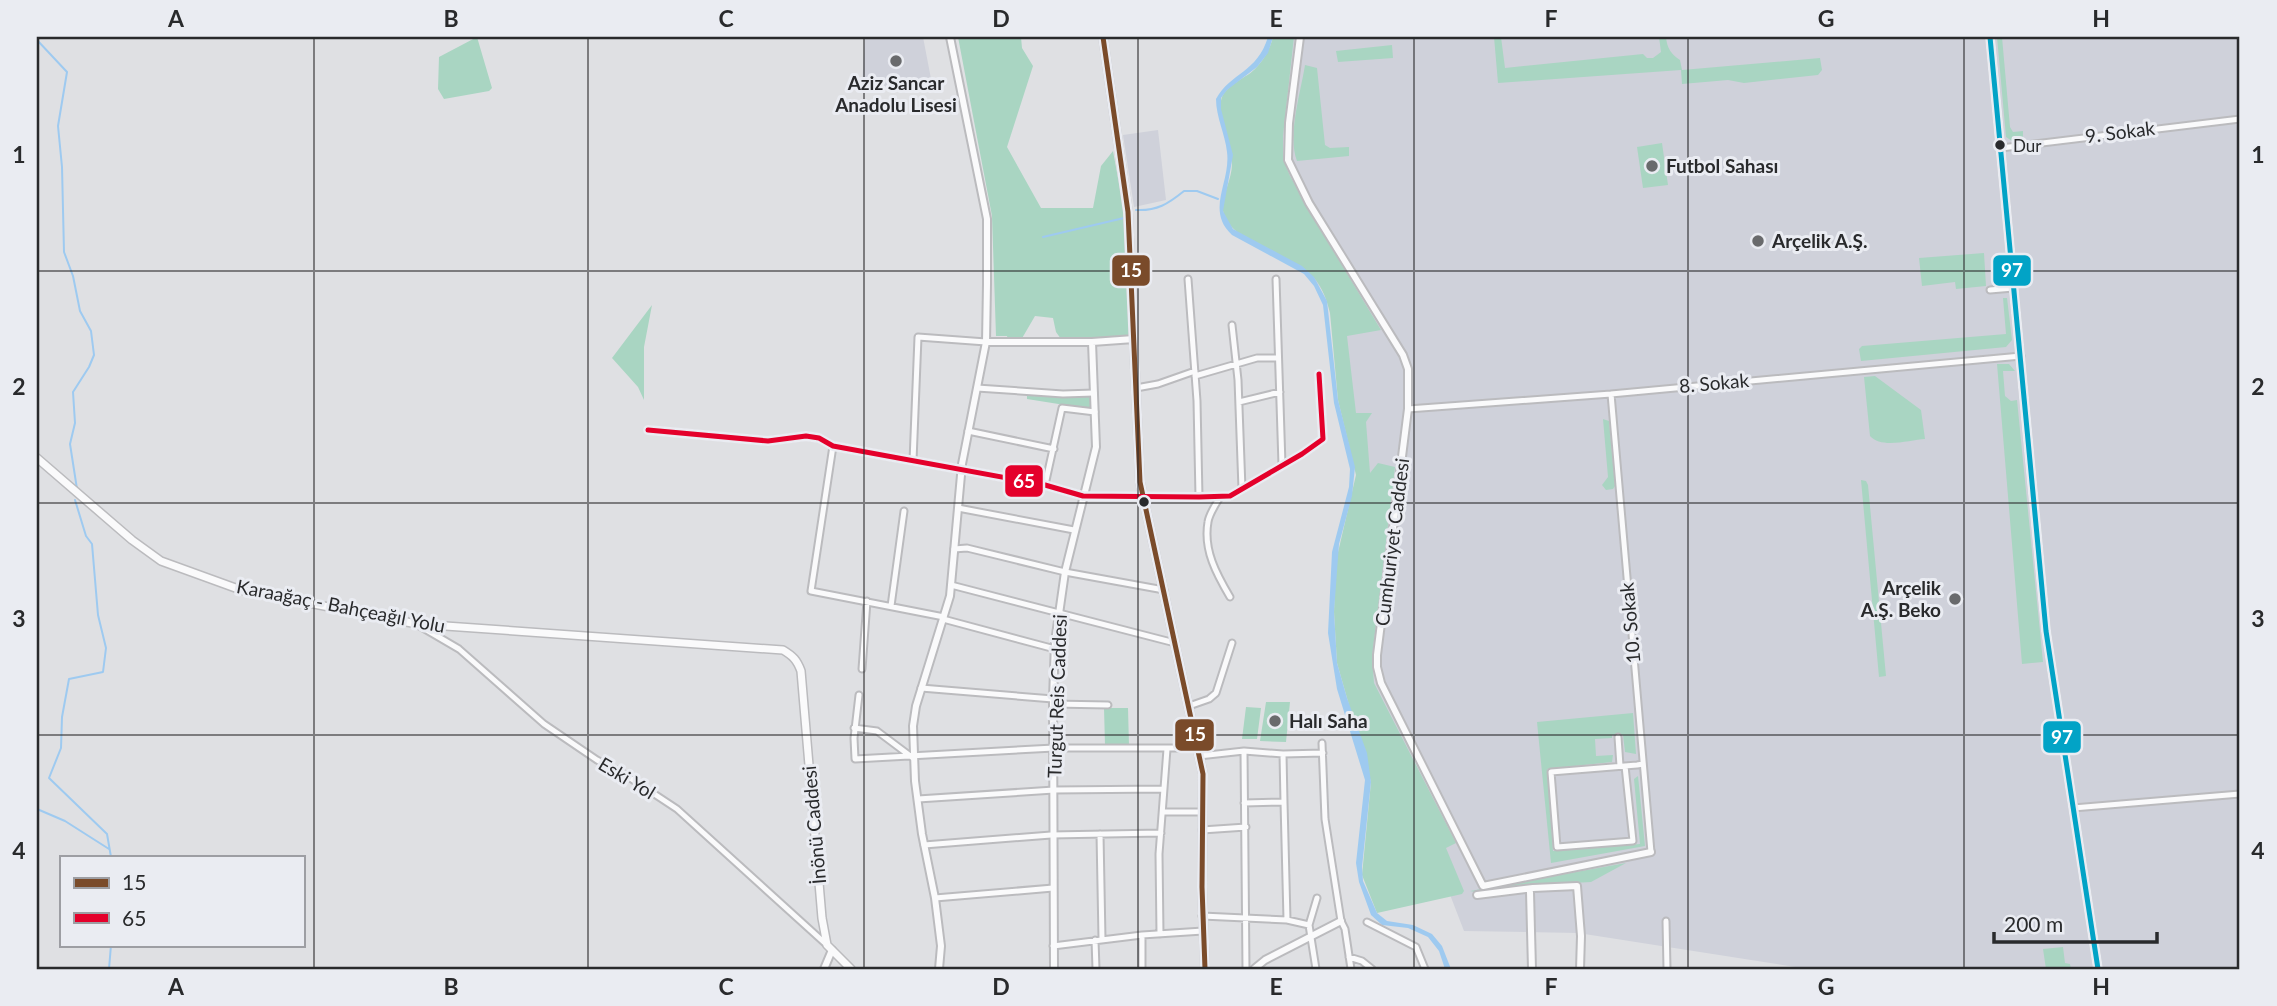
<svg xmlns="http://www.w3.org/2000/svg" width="2277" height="1006" font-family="Lato,sans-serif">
<rect width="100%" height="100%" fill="#dfe0e3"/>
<path fill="#cfd1da" d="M865,37h58l9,47 -65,5 -5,-3z
M1289,37h951v932h-432l-230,-36 -114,-2 -57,-148 -50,-110 14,-163 -31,-195 -94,-131z
M1158,130l8,70 -32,7 -11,-72z"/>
<path fill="#a9d5c2" d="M477,37l15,51 -3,3 -45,8 -6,-10 1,-32z
M958,37h63l1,11 11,18 -26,81 34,61h52l8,-42 12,-15 12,65 5,121 -69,2 -5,-7 -3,-14 -18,-2 -14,24h-13l-1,-4h-11l-4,-120z
M1273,37h21l-11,99v23l7,17 26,46 65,108 -34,6 9,77h16l-6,9 4,51 8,-10 17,4 -23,190 2,26 82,160 -10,5 18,43 -2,3 -85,19 -15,-38 9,-93 -34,-119 -3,-51 2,-51 20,-86 -18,-75 -8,-87c-3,-12 -7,-24 -15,-34 -20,-25 -87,-36 -92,-68 -2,-15 9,-31 9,-47 -1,-20 -14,-42 -11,-63 2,-15 24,-22 34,-32 9,-9 15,-20 18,-32z
M1494,37h7l4,31 138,-14 4,4h6l8,-6 -2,-15h7c1,11 5,17 14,23l2,10 138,-12 2,12 -4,5 -74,8 -16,-3 -46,4 -1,-14 -183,13z
M1997,37h5l8,90 3,5 10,-1v9l-11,1 -6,-4z
M1392,45l1,13 -55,4 -2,-11z
M1305,65l12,3 8,77 5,3 19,-1v9l-52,5c-10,-25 4,-70 8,-96z
M1662,143l6,42 -25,3 -6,-41z
M1984,253l2,33 -30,3 -1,-7 -33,4 -3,-28z
M2003,298h4l5,42 -6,7 -145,14 -2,-12 3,-3 144,-12z
M652,305l-8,42v53l-6,-13 -26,-29z
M1997,364h12l6,7h-12l2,25 6,5 6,-1 26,262 -21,2z
M1875,376l46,34 4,29c-15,1 -44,10 -55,-3l-6,-59z
M1027,396l63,1v12l-63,-10z
M1603,419l6,2 6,65 -2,3 -7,1 -4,-5 6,-8z
M1861,480l5,1 2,4 18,191 -7,1z
M1266,702h24l-4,40 -26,-1z
M1246,707l15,1 -4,31h-15z
M1104,708h24l1,38 -24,-1z
M1633,713l3,41 -11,-2 -2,-17h-11v3l-17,1 1,17 17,-1 -1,7 -65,7 6,82 87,-7 -6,-65 4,-3 7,70 -94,17 -14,-141z
M1626,863l-35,19 -70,4 -41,7 -10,-2z
M2063,947l2,16 5,1 1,5h-25l-3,-20z"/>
<path fill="#9ecaf0" d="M1268,37h5l-5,16 -11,14 -30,23 -6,8v11l12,46 -10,56 10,18 69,37 12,11 13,24 11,99 17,67 -3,29 -13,48 -5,68 3,51 10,35 20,55 4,29 -9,85 1,14 14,32 10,8 26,4 19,9 10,12 9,23h-6l-6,-18 -11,-14 -20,-9 -26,-3 -11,-10 -12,-33 -3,-19 9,-83 -28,-91 -9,-56 4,-81 17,-65 1,-18 -16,-66 -11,-98 -9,-19 -10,-12 -72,-39c-27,-25 -1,-53 -5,-83 -2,-18 -11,-35 -11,-53 15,-27 41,-26 52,-62z"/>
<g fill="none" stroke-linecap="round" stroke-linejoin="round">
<path stroke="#9ecaf0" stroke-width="2" d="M37,40l30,32 -9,54 4,41 2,85 9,24 7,35 11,20 3,24 -5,12 -16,25 2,31 -5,21 7,45
M1136,210c21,1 32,-6 48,-19h13l21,8
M1043,237l81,-19
M75,500l11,36 6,8 6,71 8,33 -3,24 -34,7 -7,38 -1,31 -12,30 58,56 4,23
M37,809l28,12 44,28
M109,969l2,-24"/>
<defs>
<path id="minor" d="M2001,148l239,-29
M1188,279l9,122 2,96
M1276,279l6,186
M1990,290l23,-2
M1232,325l6,55 4,109
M1195,376l62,-18h21
M977,388l86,6 31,-1
M1136,388l22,-4 37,-13
M1611,394l40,458
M1239,402l41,-10
M1408,409l203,-15 410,-38
M648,430l120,11 38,-5 13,2 14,8 212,39 38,11 116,1 31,-1 72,-42 21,-15 -4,-65
M968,431l86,18
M833,446l-22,145 133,26
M913,461l5,-124 68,5
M1045,485l17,-77 33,4
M1220,497c-4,7 -11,17 -12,25 -5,28 9,53 22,75
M958,508l116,22
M954,549l13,-1 98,24 99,18
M951,585l224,58
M891,606l13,-95
M943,619l112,30
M418,625l41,24 85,75 53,36 27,14 53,35 150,136
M862,669l5,-68
M921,688l132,11
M859,695l-5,43 1,21 199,-11h143
M1053,704l55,1
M1189,706l20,-7 7,-6 16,-50
M854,728l23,3 36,27
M1618,737l2,29
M1322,743l3,76 16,102 4,8 6,40
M1244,751l2,218
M1199,756l45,-5 39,3 40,-1
M1625,766l8,75 -76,6 -6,-75 86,-7 6,-1
M918,799l136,-9 110,-1
M1284,802l3,118
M1244,803l40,-1 -1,-48
M2073,808l167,-14
M1163,812h39
M1202,830l44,-3
M1100,834l2,105
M924,845l127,-10 110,-2
M935,898l118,-10
M1202,916l85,4 22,5
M1666,921l1,48
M1367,922l49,25 9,22
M1160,934l-1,-80 8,-105
M1142,935v34
M1095,940l1,29
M1053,946l89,-11 61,-4
M1349,957l13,4 10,8
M1316,969l-7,-44 8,-27"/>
<path id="tertiary" d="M1103,37l25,175 12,270 63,292 -1,113 3,82
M1300,37l-11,86 -1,37 21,43 94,152 5,14v40l-31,246v12l4,16 102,203 168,-34
M1990,37l56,594 52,338
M986,342h106l42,-3
M1530,892l2,77
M1477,895l56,-7 44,-2 4,50 -1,33
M824,969l8,-19
M939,969l2,-23 -6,-48 -13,-64 -7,-53 -2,-55 3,-20 34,-110 12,-132 24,-122 1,-58v-65l-37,-182
M1054,969l-1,-270 2,-57 10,-70 31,-125 -4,-105
M1254,969l11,-9 76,-39"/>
<path id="secondary" d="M37,458l95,82 29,21 80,29 176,34 366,26c10,6 14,10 18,21l21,247 5,27 24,24"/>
</defs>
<use href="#minor" stroke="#bbbbbe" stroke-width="9"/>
<use href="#tertiary" stroke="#bbbbbe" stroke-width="10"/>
<use href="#secondary" stroke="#bbbbbe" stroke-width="10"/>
<use href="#minor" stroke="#fafafb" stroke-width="5"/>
<use href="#tertiary" stroke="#fafafb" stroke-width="6"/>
<use href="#secondary" stroke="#fafafb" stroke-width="7"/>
<defs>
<path id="bus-1" d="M1103,37l25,175 12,270 63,292 -1,113 3,82"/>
<path id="bus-2" d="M648,430l120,11 38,-5 13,2 14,8 212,39 38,11 116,1 31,-1 72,-42 21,-15 -4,-65"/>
<path id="bus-3" d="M1990,37l56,594 52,338"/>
</defs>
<use href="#bus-1" stroke="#eaecf2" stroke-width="10"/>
<use href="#bus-2" stroke="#eaecf2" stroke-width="10"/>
<use href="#bus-3" stroke="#eaecf2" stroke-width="10"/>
<use href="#bus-1" stroke="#7a4b2a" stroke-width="5"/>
<use href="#bus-2" stroke="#e4002b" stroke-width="5"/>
<use href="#bus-3" stroke="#02a3c6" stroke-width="5"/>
</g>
<path fill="none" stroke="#292a2c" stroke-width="2" stroke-opacity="0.55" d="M314,37v932M588,37v932M864,37v932M1138,37v932M1414,37v932M1688,37v932M1964,37v932M37,271h2203M37,503h2203M37,735h2203"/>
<g fill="#696a6c" stroke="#eaecf2" stroke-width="2.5">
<circle cx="896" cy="61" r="7"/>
<circle cx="1652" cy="166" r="7"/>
<circle cx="1758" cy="241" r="7"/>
<circle cx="1955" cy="599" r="7"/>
<circle cx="1275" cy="721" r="7"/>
</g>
<g fill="#292a2c" stroke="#eaecf2" stroke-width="2.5">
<circle cx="2000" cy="145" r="6"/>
<circle cx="1144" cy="502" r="6"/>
</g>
<g text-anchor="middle" stroke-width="6" stroke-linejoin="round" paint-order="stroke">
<g font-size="17" fill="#292a2c" stroke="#eaecf2" text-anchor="start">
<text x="2013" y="152">Dur</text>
</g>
<g font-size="19" font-weight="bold" fill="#292a2c" stroke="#eaecf2" text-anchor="start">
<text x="896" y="90" text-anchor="middle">Aziz Sancar<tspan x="896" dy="22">Anadolu Lisesi</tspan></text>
<text x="1666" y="173">Futbol Sahası</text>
<text x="1772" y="248">Arçelik A.Ş.</text>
<text x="1941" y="595" text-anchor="end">Arçelik<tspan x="1941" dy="22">A.Ş. Beko</tspan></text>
<text x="1289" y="728">Halı Saha</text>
</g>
<g font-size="19" fill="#292a2c" stroke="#eaecf2">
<text transform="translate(2120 132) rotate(-7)" y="7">9. Sokak</text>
<text transform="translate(1714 383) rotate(-5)" y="7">8. Sokak</text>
<text transform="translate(1392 542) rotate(-83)" y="7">Cumhuriyet Caddesi</text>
<text transform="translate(341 606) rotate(11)" y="7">Karaağaç - Bahçeağıl Yolu</text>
<text transform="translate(1630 623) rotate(-95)" y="7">10. Sokak</text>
<text transform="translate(1057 696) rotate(-88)" y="7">Turgut Reis Caddesi</text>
<text transform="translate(627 778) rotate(31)" y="7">Eski Yol</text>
<text transform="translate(814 825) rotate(-95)" y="7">İnönü Caddesi</text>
</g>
</g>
<g stroke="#eaecf2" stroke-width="2.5">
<rect x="1111" y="254" width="40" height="33" rx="7" fill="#7a4b2a"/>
<rect x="1992" y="254" width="40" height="33" rx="7" fill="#02a3c6"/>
<rect x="1004" y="464" width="40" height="34" rx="7" fill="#e4002b"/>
<rect x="1174" y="718" width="41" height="34" rx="7" fill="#7a4b2a"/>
<rect x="2042" y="720" width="40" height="34" rx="7" fill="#02a3c6"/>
</g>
<g font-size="19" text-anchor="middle" font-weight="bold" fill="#fff">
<text x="1131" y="277">15</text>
<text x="2012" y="277">97</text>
<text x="1024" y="488">65</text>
<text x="1195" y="741">15</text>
<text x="2062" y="744">97</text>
</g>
<rect width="2277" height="1006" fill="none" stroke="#eaecf2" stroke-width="77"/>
<rect x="60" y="856" width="245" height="91" fill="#eaecf2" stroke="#9d9ea3" stroke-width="2"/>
<rect x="74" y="878" width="35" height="10" fill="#7a4b2a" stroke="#9d9ea3" stroke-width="2"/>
<text x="122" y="890" font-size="21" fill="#292a2c">15</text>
<rect x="74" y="913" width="35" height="10" fill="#e4002b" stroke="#9d9ea3" stroke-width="2"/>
<text x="122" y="926" font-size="21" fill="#292a2c">65</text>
<path d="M1994 932v10h163v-10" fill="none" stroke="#292a2c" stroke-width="3.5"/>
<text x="2004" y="932" font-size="21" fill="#292a2c" stroke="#eaecf2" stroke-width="5" paint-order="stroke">200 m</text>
<rect x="38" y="38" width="2200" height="930" fill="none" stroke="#292a2c" stroke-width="2.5"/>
<g font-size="23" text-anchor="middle" font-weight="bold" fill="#292a2c">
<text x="176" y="27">A</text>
<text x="451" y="27">B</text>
<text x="726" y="27">C</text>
<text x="1001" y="27">D</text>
<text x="1276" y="27">E</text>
<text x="1551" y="27">F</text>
<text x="1826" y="27">G</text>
<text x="2101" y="27">H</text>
<text x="19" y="163">1</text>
<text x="2258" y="163">1</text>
<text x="19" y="395">2</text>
<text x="2258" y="395">2</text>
<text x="19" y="627">3</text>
<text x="2258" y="627">3</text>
<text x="19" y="859">4</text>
<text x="2258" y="859">4</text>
<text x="176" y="995">A</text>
<text x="451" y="995">B</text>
<text x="726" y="995">C</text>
<text x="1001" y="995">D</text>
<text x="1276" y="995">E</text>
<text x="1551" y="995">F</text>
<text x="1826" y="995">G</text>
<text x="2101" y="995">H</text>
</g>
</svg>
